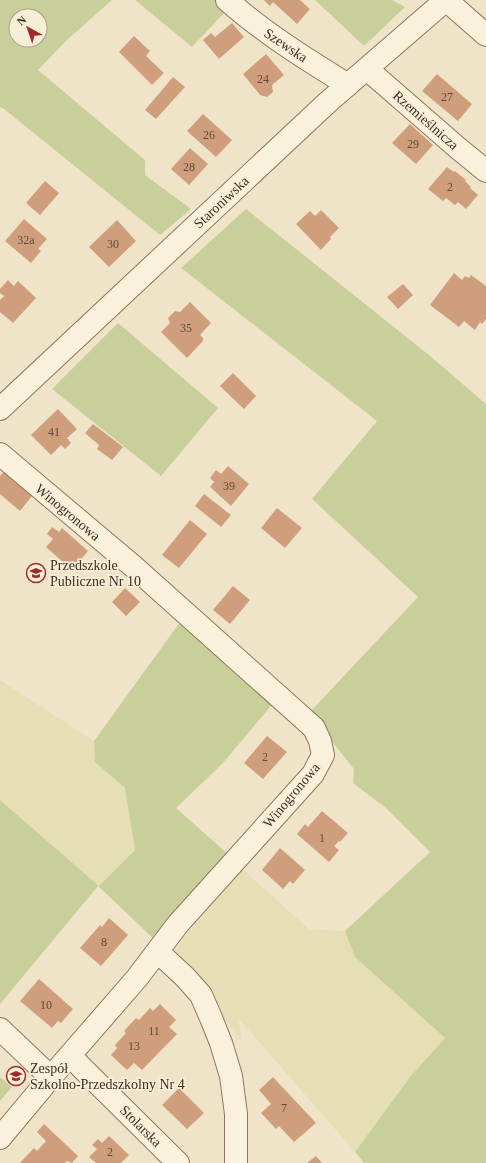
<svg xmlns="http://www.w3.org/2000/svg" width="486" height="1163" font-family="Georgia,serif">
<rect width="100%" height="100%" fill="#f0e4c8"/>
<path fill="#e6deb5" d="M0,680l94,61 1,21 30,26 10,62 -36,36 -99,-86z
M242,869l67,60 36,2 10,26 90,81 -35,39 -55,75 -116,-133 2,22 -20,-28 -40,-49 -5,-11 6,-13z"/>
<path fill="#c9cf9b" fill-rule="evenodd" d="M0,0h112l-45,40 -29,30 107,90v15l46,34 -31,26 -156,-126 -4,-2zM16,16h24v24h-24z
M135,0h84l9,9 -36,38z
M315,0h77l13,7 -41,39z
M246,209l183,146 57,49v759h-122l-9,-11 55,-75 35,-39 -90,-81 -10,-26 85,-79 -44,-44 -33,-25 1,-14 -45,-56 109,-116 -106,-98 65,-78 -196,-153z
M118,323l100,85 -57,68 -109,-87z
M183,618l93,82 -54,64 -46,44 53,47 -75,84 -56,-53 -98,118v-204l99,86 36,-36 -10,-62 -30,-26 -1,-21z
M0,1077l12,10 -12,14z"/>
<path fill="#cf9f7d" d="M264,0h36l10,9 -13,15 -24,-22 -3,4z
M232,23l12,14 -25,22 -16,-19 8,-7 4,4z
M134,36l16,15 -4,5 18,17 -12,12 -33,-33z
M266,54l18,21 -12,10 1,7 -6,5 -7,-2 -17,-21z
M437,74l35,30 -14,17 -36,-30z
M173,77l12,10 -29,32 -11,-9z
M203,114l29,26 -16,17 -29,-26z
M410,124l23,21 -17,19 -24,-21z
M190,148l18,16 -19,21 -18,-16z
M447,167l7,5 1,-1 11,9 -1,1 6,6 -1,1 8,7 -12,14 -8,-7 -3,3 -9,-7 -3,3 -15,-12z
M45,181l14,12 -19,22 -14,-12z
M321,210l18,18 -9,9 1,2 -10,11 -25,-26 14,-13 5,5z
M24,219l23,20 -9,10 3,2 -10,12 -26,-22z
M117,220l19,21 -27,26 -20,-20z
M454,273l8,7 3,-4 4,2 2,-3 15,11v33l-4,5 -2,-2 -5,8 -11,-9 -5,6 -29,-22z
M8,280l6,6 4,-5 18,17 -23,25 -13,-11v-12l4,-4 -4,-3v-4z
M403,284l10,11 -15,14 -11,-12z
M190,302l21,21 -11,12 3,3v3l-16,17 -26,-26 9,-9 -2,-5 7,-7 5,1z
M233,373l23,23 -12,13 -24,-23z
M58,409l19,20 -10,9 4,5 -6,6 -4,-4 -10,10 -20,-20z
M93,424l30,23 -11,13 -15,-11 2,-4 -14,-12z
M228,466l21,18 -18,22 -21,-19 4,-5 -4,-4 6,-8 5,4z
M4,471l28,25 -12,15 -20,-17v-18z
M204,494l27,21 -10,12 -26,-21z
M277,508l25,20 -17,20 -24,-20z
M190,520l17,14 -28,34 -17,-13z
M52,527l7,5 3,-4 26,23 -16,19 -26,-23 7,-8 -6,-5z
M233,586l17,14 -20,24 -17,-14z
M125,588l15,14 -14,14 -14,-14z
M267,736l20,16 -24,27 -19,-16z
M322,811l26,22 -8,9 -1,-1 -5,5 5,4 -10,12 -32,-28 8,-10 3,3z
M280,848l25,22 -12,14 -3,-3 -7,8 -21,-19z
M109,918l19,17 -27,31 -21,-18 20,-23 2,2z
M39,979l34,30 -12,14 -3,-2 -6,7 -32,-27z
M160,1004l16,16 -7,7 8,7 -35,36 -8,-7 -7,7 -16,-15 6,-7 -2,-3 11,-12 -2,-2 12,-13 3,2 11,-12 3,3z
M273,1077l43,46 -22,19 -15,-16 -3,3 -15,-16 10,-9 -12,-14z
M179,1088l25,25 -17,16 -25,-24z
M44,1124l34,32 -6,7 -5,-2 -2,2h-45l14,-15 3,3 9,-10 -9,-9z
M109,1136l20,19 -8,8h-25l-7,-6 8,-8 -5,-4 6,-6 4,4z
M316,1156l6,7h-15z"/>
<g fill="none" stroke-linecap="round" stroke-linejoin="round">
<defs>
<path id="minor" d="M227,0c37,33 79,59 121,85
M446,0l40,35
M367,69l92,80 27,22
M0,409l328,-307 118,-102
M0,454l134,113 180,161 6,13 3,14 -10,19 -135,150 -41,54 -86,99 -51,61
M158,952l27,25 16,18 10,23 10,25 10,33 5,38v49
M0,1029l42,40 9,8
M70,1056l108,107"/>
</defs>
<use href="#minor" stroke="#8d765c" stroke-width="24"/>
<use href="#minor" stroke="#faf1dc" stroke-width="22"/>
</g>
<defs>
<symbol id="school-ring" viewBox="-11 -11 22 22"><circle r="9.5" fill="#f7eed8" stroke="#9e2a2b" stroke-width="1.5"/><path d="M0-5L7-2L0 1L-7-2ZM-4 1L0 2.5L4 1V4Q0 6-4 4Z" fill="#9e2a2b"/></symbol>
</defs>
<g fill-rule="evenodd">
<use href="#school-ring" x="25" y="562" width="22" height="22"/>
<use href="#school-ring" x="5" y="1065" width="22" height="22"/>
</g>
<g text-anchor="middle" stroke-width="3.5" stroke-linejoin="round" paint-order="stroke">
<g font-size="12" fill="#624a37">
<text x="263" y="83">24</text>
<text x="447" y="101">27</text>
<text x="209" y="139">26</text>
<text x="413" y="148">29</text>
<text x="189" y="171">28</text>
<text x="450" y="191">2</text>
<text x="26" y="244">32a</text>
<text x="113" y="248">30</text>
<text x="186" y="332">35</text>
<text x="54" y="436">41</text>
<text x="229" y="490">39</text>
<text x="265" y="761">2</text>
<text x="322" y="842">1</text>
<text x="104" y="946">8</text>
<text x="46" y="1009">10</text>
<text x="154" y="1035">11</text>
<text x="134" y="1050">13</text>
<text x="284" y="1112">7</text>
<text x="110" y="1156">2</text>
</g>
<g font-size="14" fill="#3d2e20" stroke="#f7eed8">
<text transform="translate(286 45) rotate(34)" y="5">Szewska</text>
<text transform="translate(426 120) rotate(41)" y="5">Rzemieślnicza</text>
<text transform="translate(221 202) rotate(-43)" y="5">Staroniwska</text>
<text transform="translate(68 512) rotate(40)" y="5">Winogronowa</text>
<text transform="translate(291 795) rotate(-50)" y="5">Winogronowa</text>
<text transform="translate(141 1126) rotate(45)" y="5">Stolarska</text>
</g>
<g font-size="14" fill="#3d2e20" stroke="#f7eed8" text-anchor="start">
<text x="50" y="570">Przedszkole<tspan x="50" dy="16">Publiczne Nr 10</tspan></text>
<text x="30" y="1073">Zespół<tspan x="30" dy="16">Szkolno-Przedszkolny Nr 4</tspan></text>
</g>
</g>
<g transform="translate(28 28) rotate(320)"><circle r="19" fill="#f7eed8" stroke="#ada18e"/>
<path d="M0-3L7 15L0 10L-7 15Z" fill="#9e2a2b"/>
<text y="-6" font-size="11" font-weight="bold" text-anchor="middle" fill="#3d2e20">N</text>
</g>
</svg>
